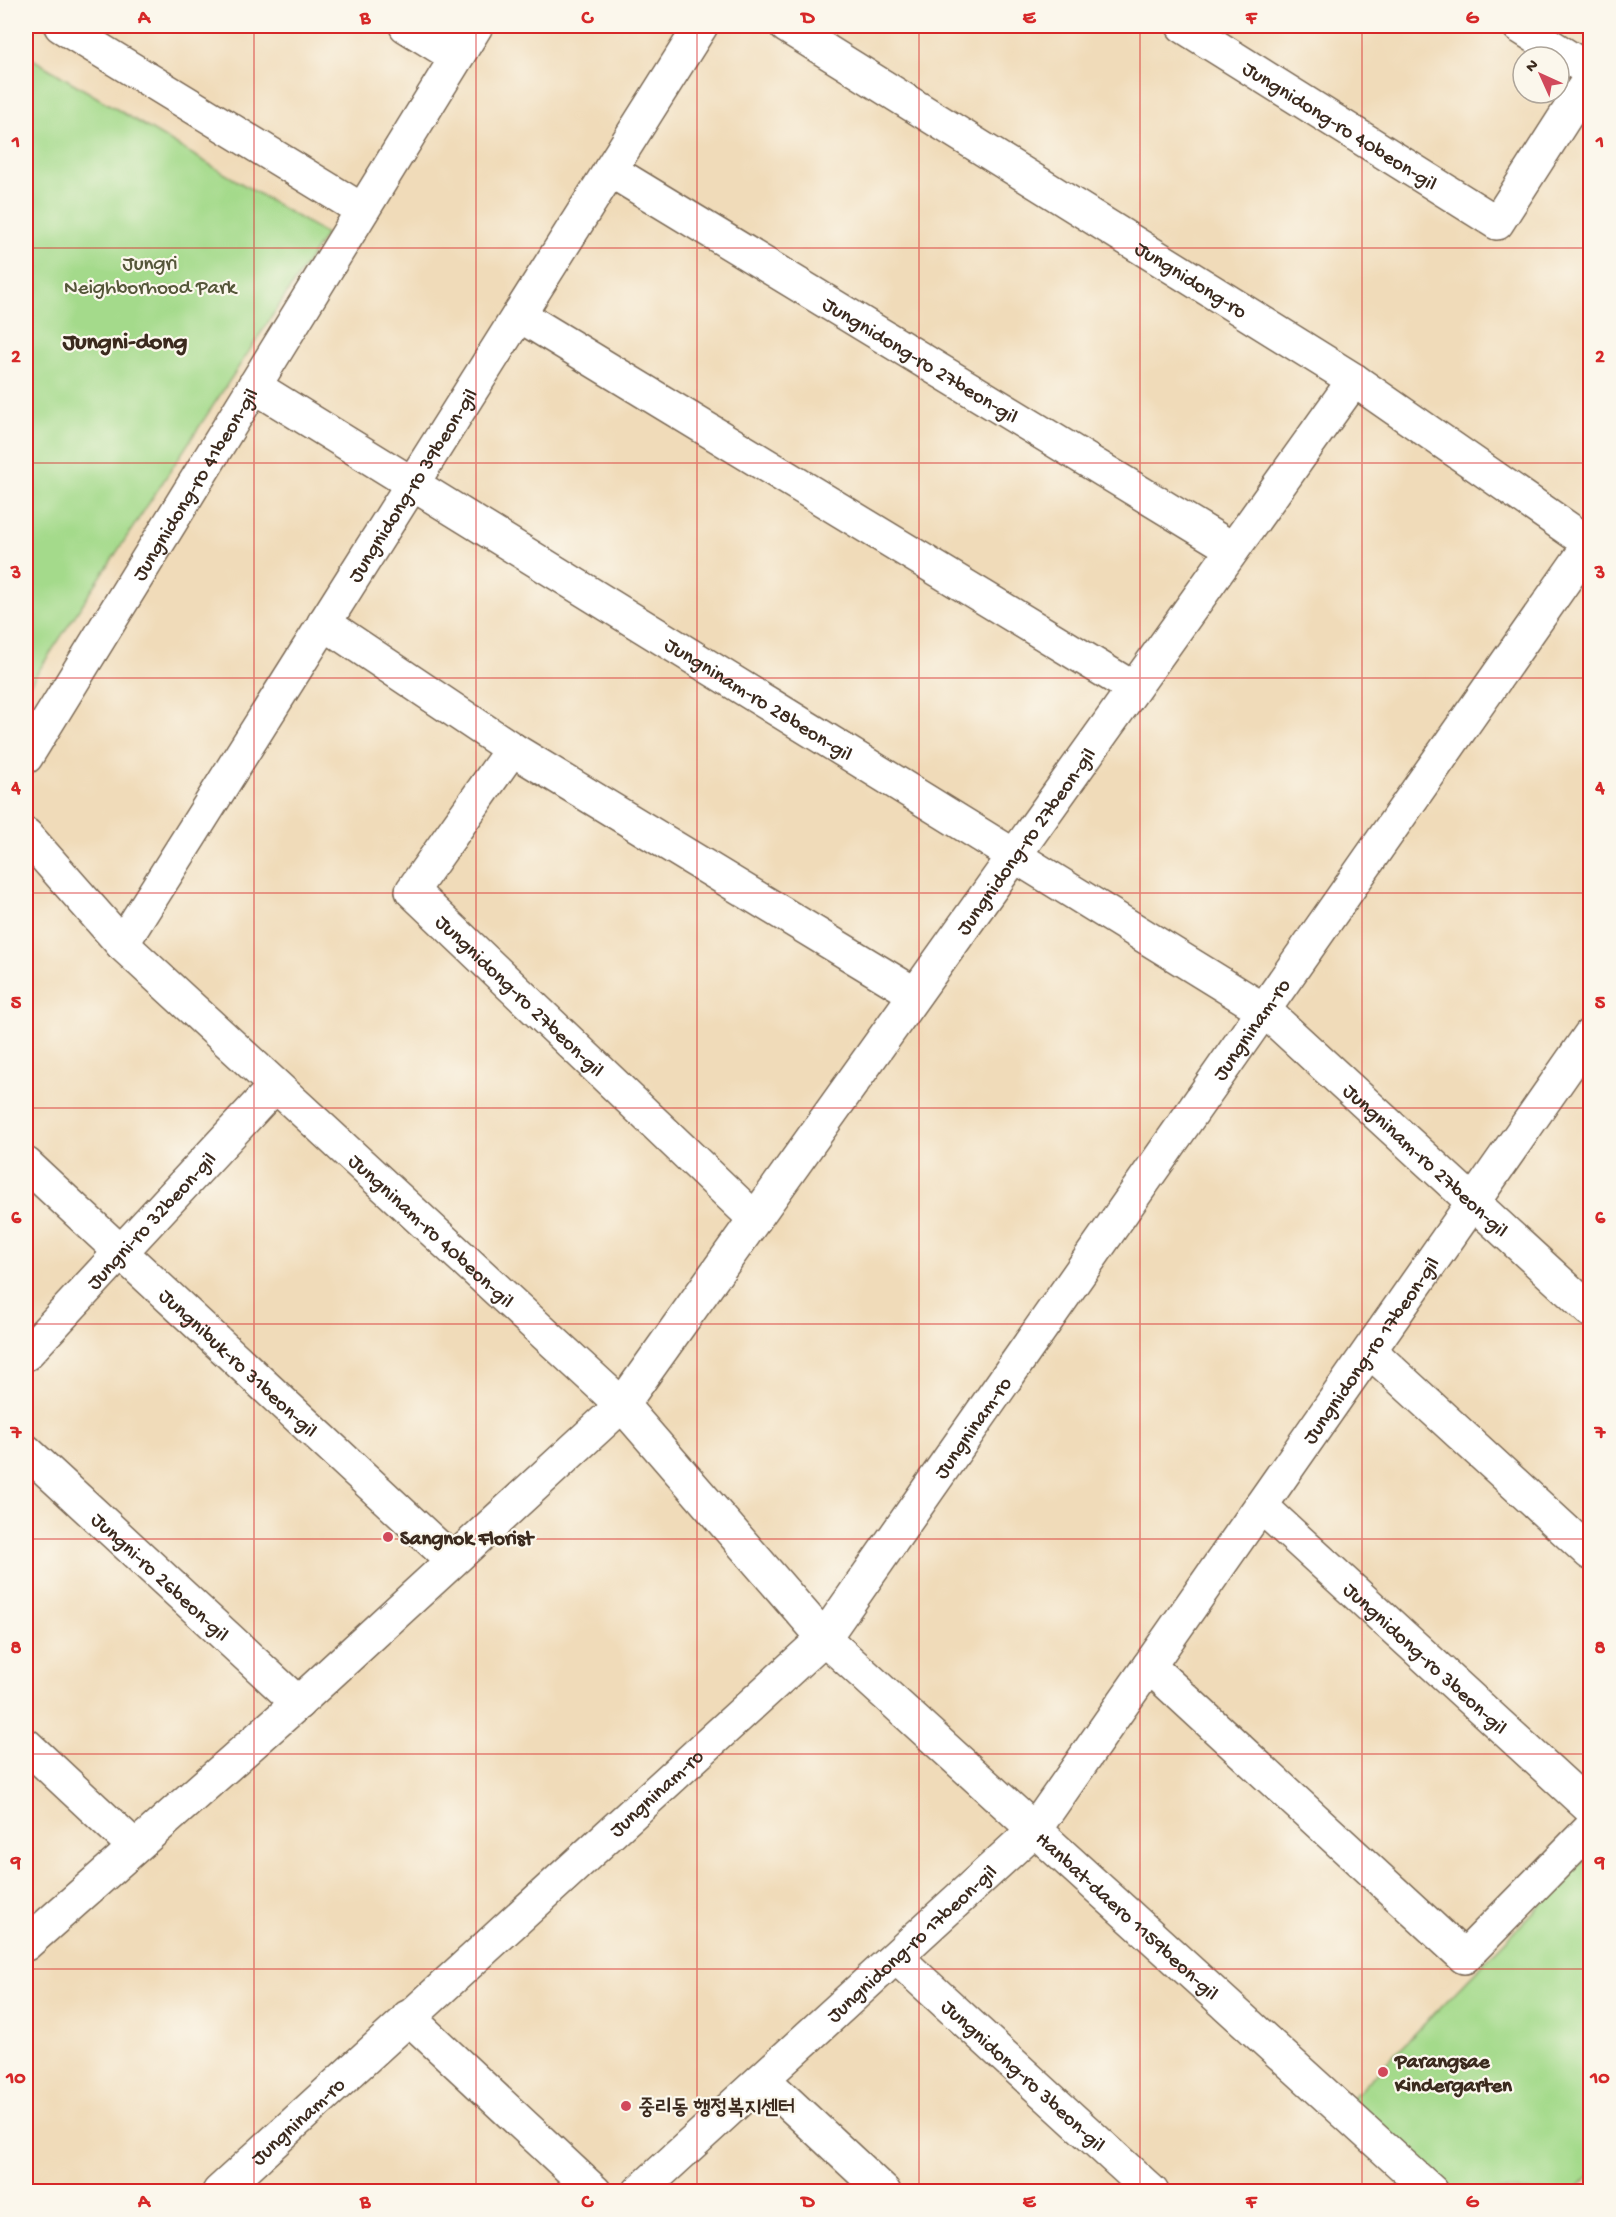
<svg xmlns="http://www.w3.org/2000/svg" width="1616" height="2217" font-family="'Gochi Hand','Poor Story',sans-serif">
<rect width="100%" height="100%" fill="#fbf7ec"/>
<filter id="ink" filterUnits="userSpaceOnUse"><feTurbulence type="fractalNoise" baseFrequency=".0167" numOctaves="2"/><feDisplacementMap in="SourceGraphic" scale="12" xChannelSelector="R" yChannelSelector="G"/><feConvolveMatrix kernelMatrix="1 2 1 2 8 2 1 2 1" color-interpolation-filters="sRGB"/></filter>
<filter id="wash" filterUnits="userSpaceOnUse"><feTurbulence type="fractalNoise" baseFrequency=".008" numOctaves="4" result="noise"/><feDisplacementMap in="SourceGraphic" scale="24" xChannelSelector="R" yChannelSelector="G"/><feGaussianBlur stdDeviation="1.35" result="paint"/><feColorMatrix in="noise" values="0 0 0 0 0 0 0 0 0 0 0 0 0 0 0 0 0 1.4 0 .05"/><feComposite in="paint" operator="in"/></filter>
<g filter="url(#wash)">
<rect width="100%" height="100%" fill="#f0dbb9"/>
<path fill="#a4da8b" stroke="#708254" stroke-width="1.5" d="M26,55l300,179 -300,456z
M1590,1854v322l-15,15h-129l-95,-92z"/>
</g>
<g filter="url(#ink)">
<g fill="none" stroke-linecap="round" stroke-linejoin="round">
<defs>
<g id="street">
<path d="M61,26l301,184"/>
<path d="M406,26l50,31"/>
<path id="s1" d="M786,26l568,354 236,164"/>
<path id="s2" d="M1183,26l314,197 93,-145"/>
<path d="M1519,26l71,45"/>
<path id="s3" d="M610,170l623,379"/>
<path d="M519,315l614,373"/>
<path id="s4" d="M254,386l1010,624 326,300"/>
<path d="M324,623l188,126 403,245"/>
<path id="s5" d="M512,749l-100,142 343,328"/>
<path id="s6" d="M26,757l450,-731"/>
<path id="s7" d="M26,835l96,109 500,461 202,233 608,554"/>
<path id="s8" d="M122,944l579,-918"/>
<path id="s9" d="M26,1164l426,396"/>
<path d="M1370,1351l220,202"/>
<path id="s10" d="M26,1354l249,-268"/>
<path id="s11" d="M26,1451l272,252"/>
<path id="s12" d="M1261,1506l329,302"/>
<path d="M1149,1666l315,291 126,-128"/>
<path d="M26,1745l108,101"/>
<path id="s13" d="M26,1944l272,-241 324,-298 732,-1025"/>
<path id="s14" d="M896,1957l256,235"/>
<path d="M408,2017l187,175"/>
<path d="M763,2079l121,113"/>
<path id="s15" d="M639,2192l396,-363 555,-794"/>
</g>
<g id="secondary">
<path id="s16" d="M219,2192l605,-554 766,-1094"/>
</g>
</defs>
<use href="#street" stroke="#7a6854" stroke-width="36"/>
<use href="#secondary" stroke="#7a6854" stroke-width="36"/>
<use href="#street" stroke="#fff" stroke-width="33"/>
<use href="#secondary" stroke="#fff" stroke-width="33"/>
</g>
</g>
<path fill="none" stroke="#d62828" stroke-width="1.5" stroke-opacity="0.55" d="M254,26v2166M476,26v2166M697,26v2166M919,26v2166M1140,26v2166M1362,26v2166M26,248h1564M26,463h1564M26,678h1564M26,893h1564M26,1108h1564M26,1324h1564M26,1539h1564M26,1754h1564M26,1969h1564"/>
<g fill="#d1495b" stroke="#fbf7ec" stroke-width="2">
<circle cx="388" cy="1537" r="6"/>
<circle cx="1383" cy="2072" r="6"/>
<circle cx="626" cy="2106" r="6"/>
</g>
<g text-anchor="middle" stroke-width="4.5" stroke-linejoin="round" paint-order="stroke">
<g font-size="21" fill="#3b2a1e" stroke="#fbf7ec">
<text dy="7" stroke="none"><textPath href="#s2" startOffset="186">Jungnidong-ro 40beon-gil</textPath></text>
<text dy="7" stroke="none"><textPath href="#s1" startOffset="478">Jungnidong-ro</textPath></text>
<text dy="7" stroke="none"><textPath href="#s3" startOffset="364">Jungnidong-ro 27beon-gil</textPath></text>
<text dy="7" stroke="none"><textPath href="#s6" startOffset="321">Jungnidong-ro 41beon-gil</textPath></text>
<text dy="7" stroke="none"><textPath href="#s8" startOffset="543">Jungnidong-ro 39beon-gil</textPath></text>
<text dy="7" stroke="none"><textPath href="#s4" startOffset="594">Jungninam-ro 28beon-gil</textPath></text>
<text dy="7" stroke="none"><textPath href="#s13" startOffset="1497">Jungnidong-ro 27beon-gil</textPath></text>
<text dy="7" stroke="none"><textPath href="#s5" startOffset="324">Jungnidong-ro 27beon-gil</textPath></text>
<text dy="7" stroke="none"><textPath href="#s16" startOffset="1564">Jungninam-ro</textPath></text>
<text dy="7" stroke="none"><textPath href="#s4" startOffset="1408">Jungninam-ro 27beon-gil</textPath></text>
<text dy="7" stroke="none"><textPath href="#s10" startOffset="183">Jungni-ro 32beon-gil</textPath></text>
<text dy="7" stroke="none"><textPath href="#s7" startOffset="567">Jungninam-ro 40beon-gil</textPath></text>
<text dy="7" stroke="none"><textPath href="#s15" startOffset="1122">Jungnidong-ro 17beon-gil</textPath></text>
<text dy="7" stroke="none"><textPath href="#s9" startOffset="291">Jungnibuk-ro 31beon-gil</textPath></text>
<text dy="7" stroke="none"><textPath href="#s16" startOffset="1078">Jungninam-ro</textPath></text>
<text dy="7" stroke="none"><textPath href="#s11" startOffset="184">Jungni-ro 26beon-gil</textPath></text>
<text dy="7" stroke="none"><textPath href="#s12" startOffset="224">Jungnidong-ro 3beon-gil</textPath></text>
<text dy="7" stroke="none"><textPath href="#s16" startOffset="592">Jungninam-ro</textPath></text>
<text dy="7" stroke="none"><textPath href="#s7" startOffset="1545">Hanbat-daero 1159beon-gil</textPath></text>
<text dy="7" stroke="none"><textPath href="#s15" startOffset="369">Jungnidong-ro 17beon-gil</textPath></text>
<text dy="7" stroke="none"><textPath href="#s14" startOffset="174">Jungnidong-ro 3beon-gil</textPath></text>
<text dy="7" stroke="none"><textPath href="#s16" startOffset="106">Jungninam-ro</textPath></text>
</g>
<g font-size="21" fill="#555639" stroke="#fbf7ec">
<text x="150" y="269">Jungri<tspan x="150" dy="24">Neighborhood Park</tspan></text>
</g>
<g font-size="21" font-weight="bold" fill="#3b2a1e" stroke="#fbf7ec" text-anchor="start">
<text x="400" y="1544">Sangnok Florist</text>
<text x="1395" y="2067">Parangsae<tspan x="1395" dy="24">Kindergarten</tspan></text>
<text x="638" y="2113">중리동 행정복지센터</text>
</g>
<g font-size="24" font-weight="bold" fill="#3b2a1e" stroke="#fbf7ec">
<text x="125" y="348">Jungni-dong</text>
</g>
</g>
<rect width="1616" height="2217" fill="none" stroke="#fbf7ec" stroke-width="66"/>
<g transform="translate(1541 75) rotate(315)"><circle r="28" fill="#fbf7ec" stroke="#aea59a" stroke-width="1.5"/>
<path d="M0-4.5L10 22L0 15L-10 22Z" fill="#d1495b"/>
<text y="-9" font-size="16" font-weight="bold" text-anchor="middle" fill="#3b2a1e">N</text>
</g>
<rect x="33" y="33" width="1550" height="2151" fill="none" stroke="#d62828" stroke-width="2"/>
<g font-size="20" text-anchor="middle" font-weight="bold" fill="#d62828">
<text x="144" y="23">A</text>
<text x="365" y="23">B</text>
<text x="587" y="23">C</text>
<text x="808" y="23">D</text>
<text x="1029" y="23">E</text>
<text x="1251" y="23">F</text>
<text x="1472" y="23">G</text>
<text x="16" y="147">1</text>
<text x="1600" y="147">1</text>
<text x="16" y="362">2</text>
<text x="1600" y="362">2</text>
<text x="16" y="578">3</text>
<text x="1600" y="578">3</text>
<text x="16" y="793">4</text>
<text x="1600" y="793">4</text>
<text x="16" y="1008">5</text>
<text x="1600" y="1008">5</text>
<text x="16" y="1223">6</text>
<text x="1600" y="1223">6</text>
<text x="16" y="1438">7</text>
<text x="1600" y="1438">7</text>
<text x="16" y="1653">8</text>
<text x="1600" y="1653">8</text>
<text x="16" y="1868">9</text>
<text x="1600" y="1868">9</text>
<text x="16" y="2083">10</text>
<text x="1600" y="2083">10</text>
<text x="144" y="2207">A</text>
<text x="365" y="2207">B</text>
<text x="587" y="2207">C</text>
<text x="808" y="2207">D</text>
<text x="1029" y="2207">E</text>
<text x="1251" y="2207">F</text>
<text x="1472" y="2207">G</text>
</g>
</svg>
